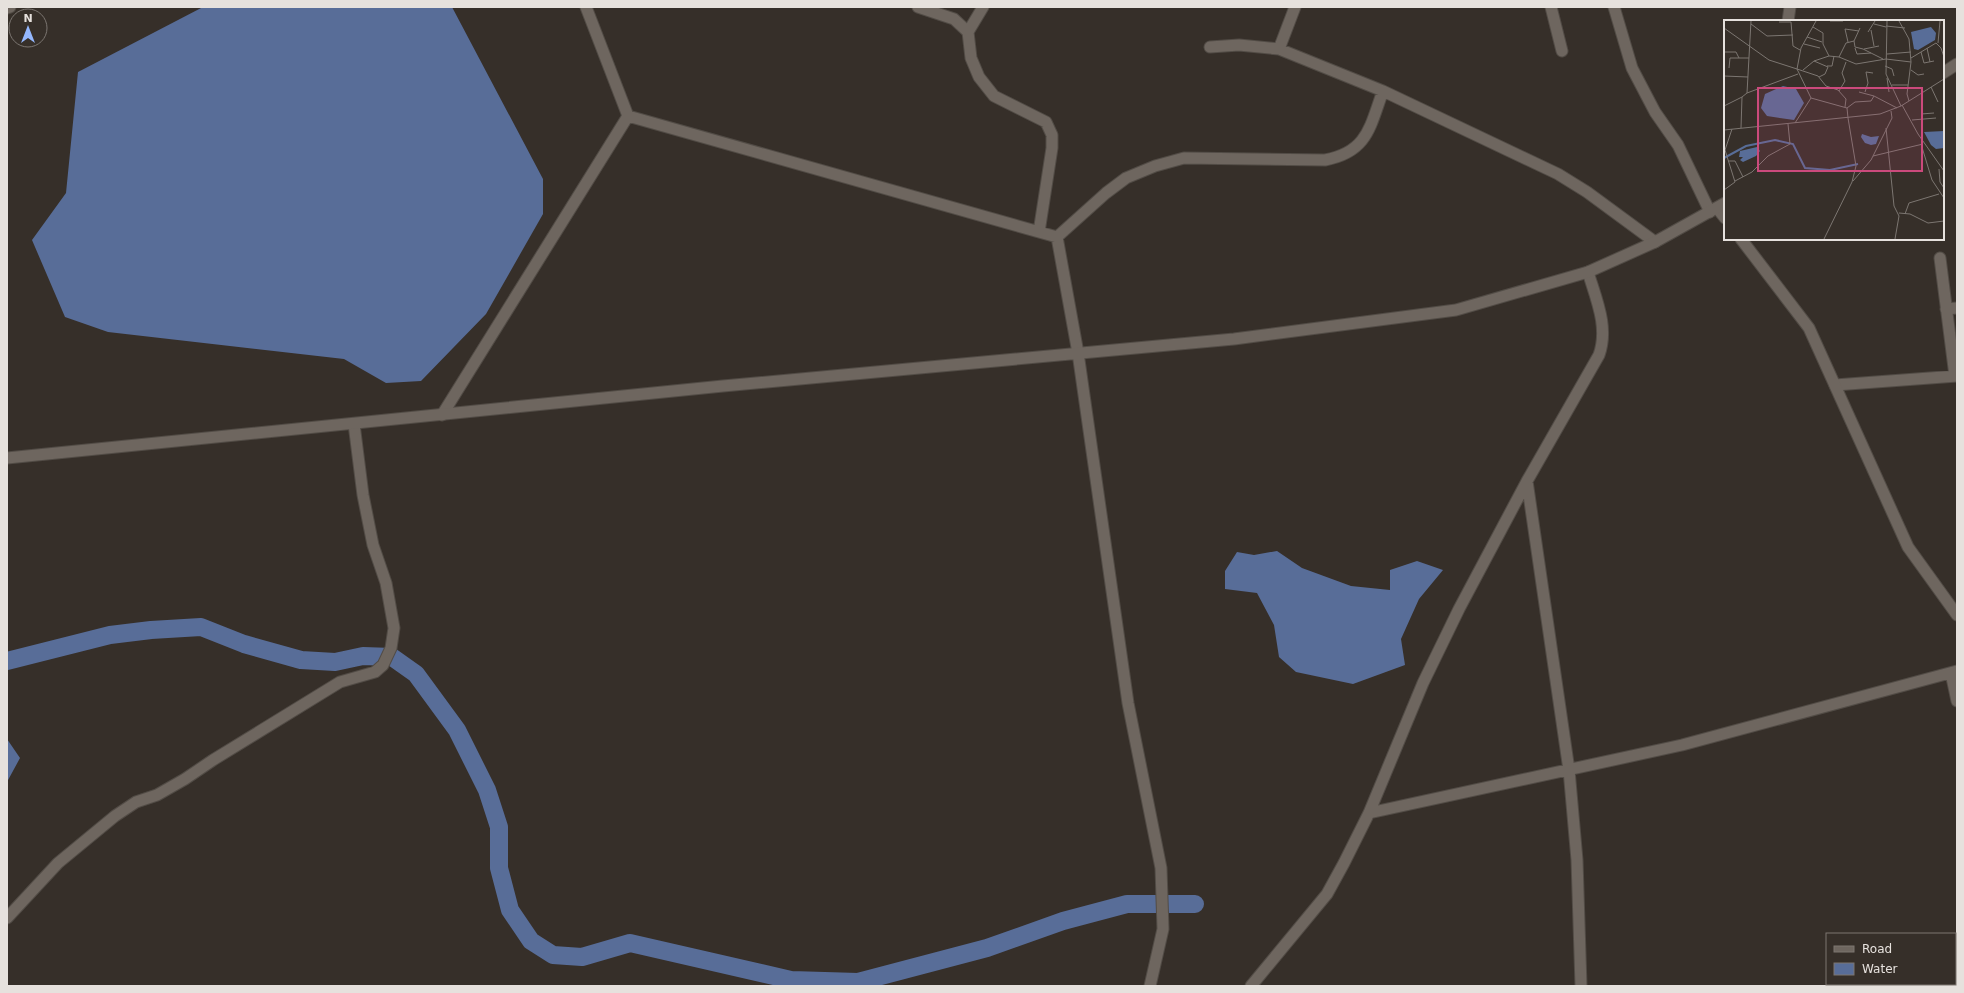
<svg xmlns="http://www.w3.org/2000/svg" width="1964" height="993" font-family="'DejaVu Sans',sans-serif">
<rect width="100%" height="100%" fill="#362f29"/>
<path fill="#586d98" d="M203,7h249l91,172v35l-57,100 -65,67 -35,2 -42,-24 -236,-27 -43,-15 -33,-77 34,-47 12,-121z
M1277,551l25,17 49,18 39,4v-20l27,-9 26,9 -24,29 -18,40 4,26 -52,19 -57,-12 -17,-15 -5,-32 -17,-32 -32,-4v-18l12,-19 17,3z
M7,739l13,19 -13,24z"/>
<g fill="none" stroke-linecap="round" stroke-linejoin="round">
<path stroke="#586d98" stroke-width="18" d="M7,661l103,-26 41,-5 50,-3 43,17 57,16 34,2 28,-6 29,1 24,17 41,56 30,60 12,37v41l11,42 21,31 22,14 29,2 48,-14 161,37 67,2 129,-34 76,-27 64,-17h68"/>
<defs>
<path id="minor" d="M586,7l42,109 429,121 21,116
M918,7l36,12 14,13 3,26 8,19 15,19 52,26 6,13v13l-13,84
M1551,7l11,44
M1614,7l18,61 23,44 23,33 32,67
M7,8l3,-1
M1788,21l2,-14
M968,32l15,-25
M1210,47l29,-2 40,4 104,42 175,83 29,18 68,50
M1279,49l16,-42
M1057,237l49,-44 20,-15 29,-12 29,-8 141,2c43,-8 45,-34 58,-69
M1940,258l15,118
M1946,309l11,-1
M1835,385l122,-9
M442,415l186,-299
M1527,481l42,289 8,90 4,126
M1951,673l6,28
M1369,813l313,-68 275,-74
M7,918l51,-55 57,-47 21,-14 21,-7 28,-16 28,-19 127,-78 35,-10 8,-7 8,-17 3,-20 -8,-45 -13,-38 -10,-50 -9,-71
M1251,986l76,-92 17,-31 25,-50 54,-130 36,-74 68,-128 72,-126c10,-28 -3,-56 -11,-83"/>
<path id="tertiary" d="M1717,208l8,10
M1741,239l68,89 99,219 49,68"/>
<path id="secondary" d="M1943,73l14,-9
M1078,353l50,350 33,165 2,61 -13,57
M7,458l716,-72 511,-47 222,-29 132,-38 67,-30 70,-39"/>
</defs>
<use href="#minor" stroke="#524c46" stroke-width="13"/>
<use href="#tertiary" stroke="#524c46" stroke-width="13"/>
<use href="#secondary" stroke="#524c46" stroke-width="13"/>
<use href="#minor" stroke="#6e665f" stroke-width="11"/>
<use href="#tertiary" stroke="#6e665f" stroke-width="11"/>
<use href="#secondary" stroke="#6e665f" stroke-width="11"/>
</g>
<g transform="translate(1724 20)">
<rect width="220" height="220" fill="#362f29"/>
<path d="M207,7l5,6 -1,7 -17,10 -4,-1 -3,-17zM59,66l13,3 8,14 -10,17 -27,-4 -6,-8 4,-14zM220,111v17l-8,1 -5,-4 -7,-13zM138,114l9,3 8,-1 -3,8 -5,1 -6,-2 -4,-6zM33,127l3,4 -4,5 -13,6 -3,-2 3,-3h-4l1,-6z" fill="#586d98"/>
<path fill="none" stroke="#586d98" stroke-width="2" d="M0,138l22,-12 29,-6 18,4 12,24 25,2 28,-6"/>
<path fill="none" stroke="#7c7671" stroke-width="1" d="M92,1l-15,27 -4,21 21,7 8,10 12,4 8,9 -1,8M106,1h13M163,1l-1,53 15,32M175,1l10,18 2,23 -4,32 2,7M55,2h12l2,24 7,4M27,4l16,12 26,-1M150,4l12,3M162,6l19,2M89,7l10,6v11l6,12M0,8l45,32 28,9 14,29 36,10 1,10M136,8l-6,13 1,6 8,2 20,10M147,10l3,16M144,12l7,-11M83,17l15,5M124,22l-3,-13 14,2M214,23l2,-22M80,24l16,4M131,28l2,6 14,-1M203,28l3,14M140,29l15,-3M0,32h12l3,6M197,32l3,11 10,-2M163,34l24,-2M115,37l7,-14 8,-2M187,38l25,-15 5,5 3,9M90,41l14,6 -3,7 -6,3M103,46h5l2,-10M161,46l7,3 2,7M5,48l1,-10h19M79,50l11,-9 15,-5 10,1 17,7 30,-5 25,3M187,50l7,5 6,-1M0,56l24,1M163,58l2,14M168,65h16M207,67l7,15M115,71l6,-10 -3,-8 4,-11M135,72l15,4 23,12M141,72l3,-9 -2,-11 7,1M23,73l51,-19M178,85l16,29 26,37M0,86l18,-9M123,88l8,-6 16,-1 3,-5M197,94l13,-1M188,100l24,-2M71,103l16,-25M17,108l1,-31 5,-4 4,-72M162,108l8,78 5,10 -4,23M0,110l156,-16 21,-8 43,-27M197,124l11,36 12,18M149,136l50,-12M4,141h7l8,16M215,149l1,13 4,6M11,161l17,-9 16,-16 22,-12 -2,-20M129,161l18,-21 21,-42 -1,-7M0,170l11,-8 -10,-32 7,-21M175,193l11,1 18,9 16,-2M181,194l4,-11 30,-9M100,219l28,-57 4,-16 -8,-48"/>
<path fill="#cb4a7c" fill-opacity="0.15" stroke="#cb4a7c" stroke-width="2" d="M34,68h164v83h-164z"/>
<rect width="220" height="220" fill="none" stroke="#e6e1dd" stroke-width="2"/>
</g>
<rect width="1964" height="993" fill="none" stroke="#e6e1dd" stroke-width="16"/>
<rect x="1826" y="933" width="130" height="52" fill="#362f29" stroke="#7c7671"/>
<rect x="1834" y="946" width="20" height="6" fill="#6e665f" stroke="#7c7671"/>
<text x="1862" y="953" font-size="12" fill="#e6e1dd">Road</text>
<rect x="1834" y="963" width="20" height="12" fill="#586d98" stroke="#7c7671"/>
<text x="1862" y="973" font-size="12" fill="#e6e1dd">Water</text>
<g transform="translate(28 28)"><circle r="19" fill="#362f29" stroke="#7c7671"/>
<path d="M0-3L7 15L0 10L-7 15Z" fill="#94b7fd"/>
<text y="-6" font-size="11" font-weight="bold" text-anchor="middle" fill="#e6e1dd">N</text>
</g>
</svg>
